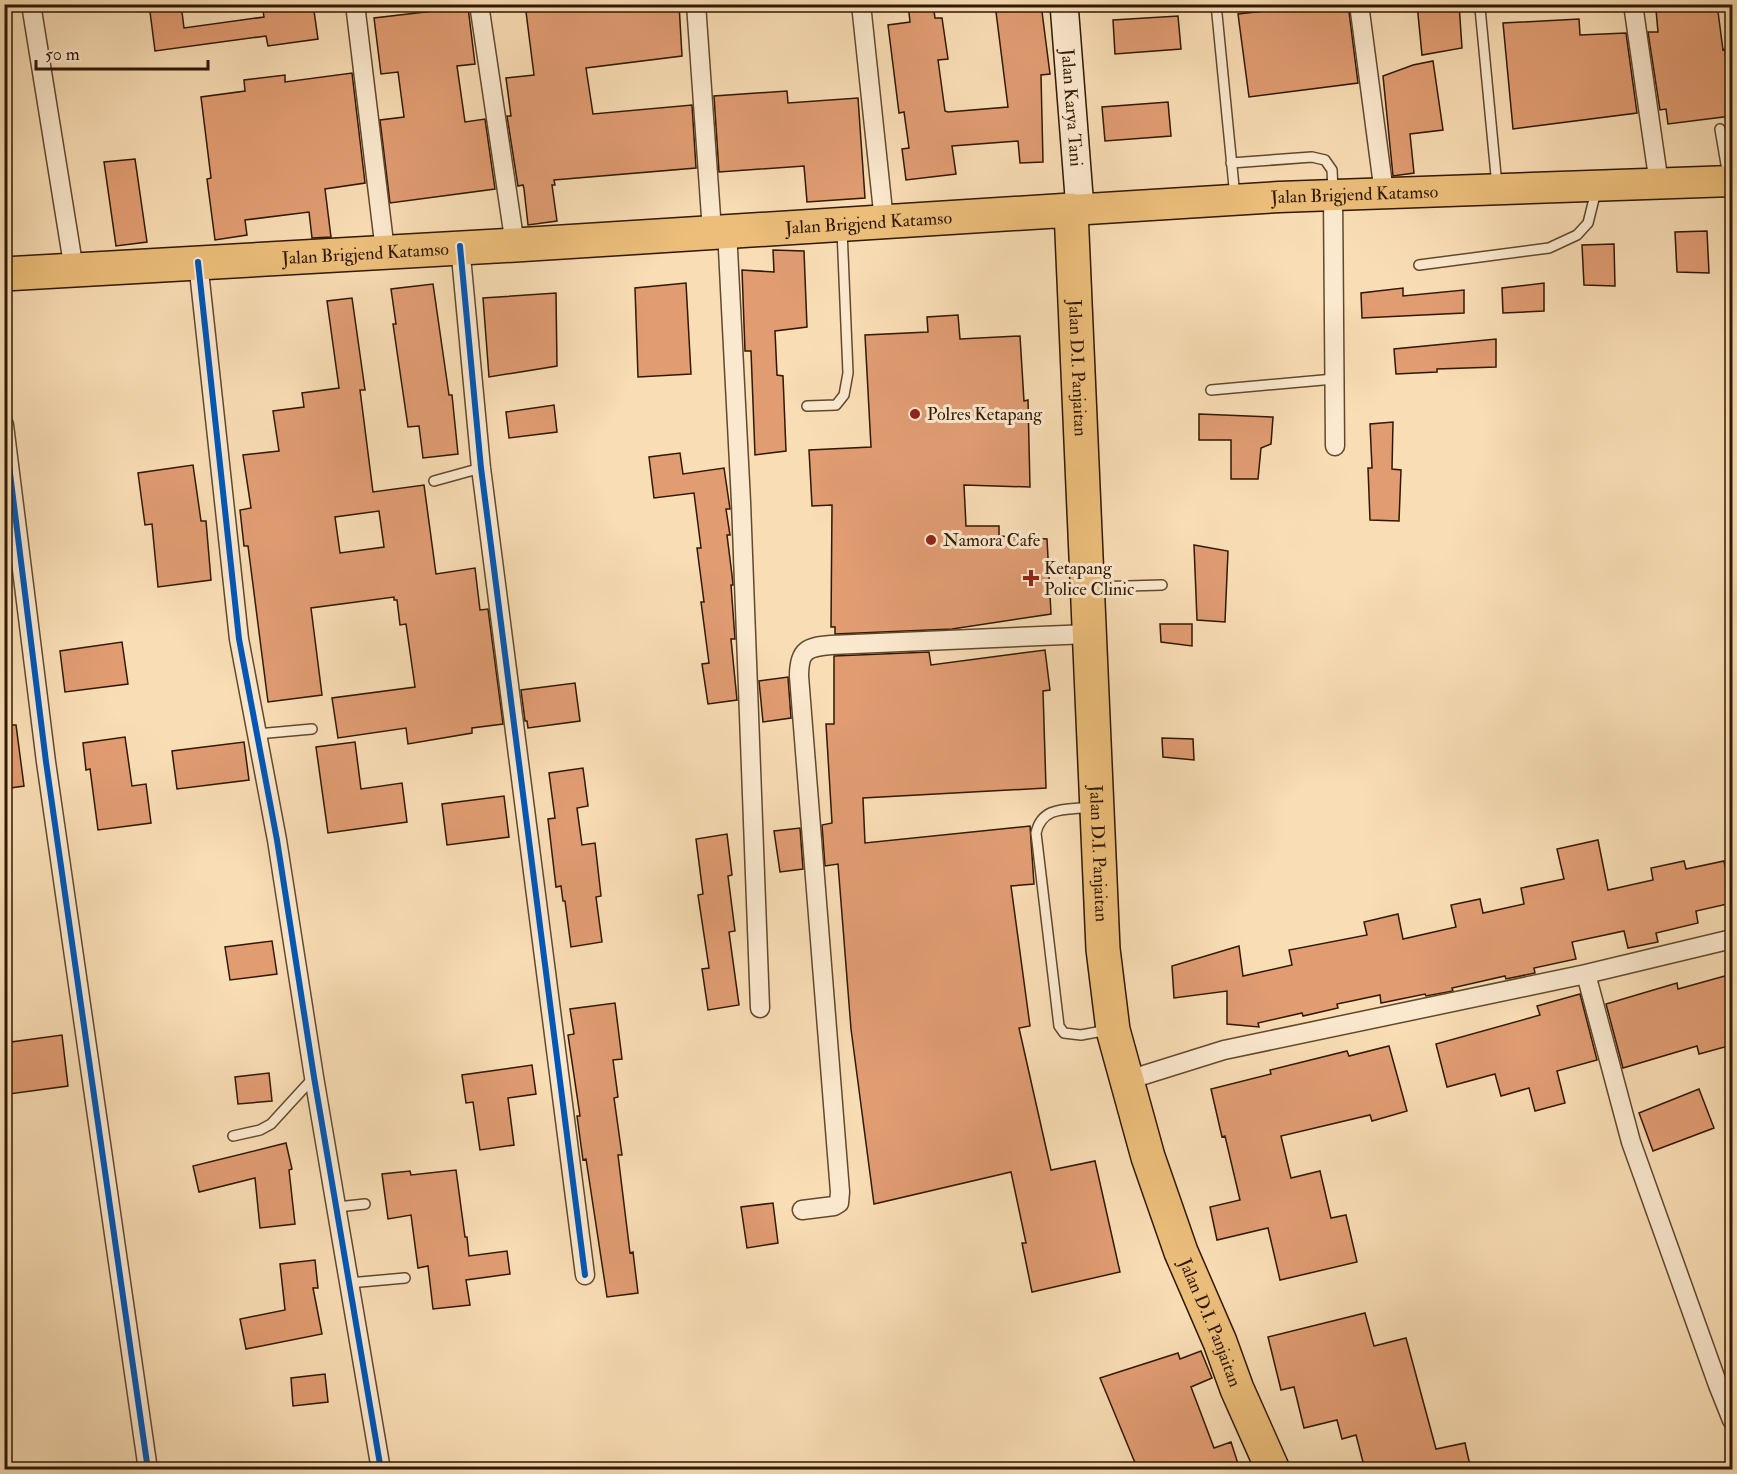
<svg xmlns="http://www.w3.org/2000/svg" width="1737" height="1474" font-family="'IM FELL Double Pica',serif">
<rect width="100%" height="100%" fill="#f9ddb5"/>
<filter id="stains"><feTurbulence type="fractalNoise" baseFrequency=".00333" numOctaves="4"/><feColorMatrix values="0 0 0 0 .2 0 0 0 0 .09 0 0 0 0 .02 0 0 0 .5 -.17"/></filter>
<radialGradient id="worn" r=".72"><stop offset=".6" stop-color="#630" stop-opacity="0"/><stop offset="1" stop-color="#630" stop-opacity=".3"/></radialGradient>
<path fill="#e19c72" stroke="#301800" stroke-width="1.5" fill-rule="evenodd" d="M149,4h32l3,24 80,-11 -2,-13h51l5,35 -50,7 -2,-10 -111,15z
M525,4h154l3,52 -96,12 7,46 99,-9 4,63 -142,12 1,5h-3l5,36 -29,4 -4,-36 -1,-4 -5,1 -11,-70h4l-5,-38 28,-3z
M908,4h25l2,14h7l6,41 -10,1 7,51 3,1 60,-5 -13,-103h46l9,70 -9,1 2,87 -23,1 -2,-22 -66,5 4,28 -50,6 -4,-31 7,-1 -5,-36 -5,1 -11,-88 22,-3z
M1264,4h84l10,79 -109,14 -11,-83 26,-3z
M1417,4h42l3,44 -40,7z
M1707,4h10l6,46 2,-1 6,67 -63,8 -2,-15 -6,1 -12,-78h10l-2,-22z
M468,7l7,57 -18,2 8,56 20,-3 10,70 -105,14 -10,-83 24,-3 -6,-45 -17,2 -7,-56z
M1178,16l3,33 -66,5 -2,-34z
M1579,19l1,16 46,-2 11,80 -124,16 -10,-106z
M1433,61l10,69 -33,4 4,39 -21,3 -10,-100 30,-11z
M352,73l13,110 -40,6 6,48 -19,1 -3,-26 -64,8 2,15 -32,5 -8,-61 4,-1 -10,-81 44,-6 -1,-11 41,-5v7z
M787,91l1,12 70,-5 7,100 -58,4 -3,-36 -85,6 -5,-76z
M1168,102l3,34 -66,5 -3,-34z
M135,159l12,83 -31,4 -12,-84z
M1707,231l2,42 -32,-1 -2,-40z
M1614,244l1,42 -31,-1 -2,-40z
M773,250l31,1 3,76 -32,4 2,44 6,1 3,75 -31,4 -4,-104h-6l-3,-81 32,2z
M686,283l5,91 -53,3 -3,-89z
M1544,283v28l-41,2 -1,-25z
M433,284l16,111h3l6,59 -35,4 -4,-32 -11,1 -15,-103h3l-5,-35z
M1403,288v8l61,-6v23l-102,5 -1,-25z
M556,293l1,73 -68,11 -6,-79z
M352,298l13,92h-5l13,102 51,-7 12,89 39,-6 5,42 8,-1 15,115 -31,4v5l-64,11 -2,-16 -68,10 -6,-40 83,-11 -9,-63 -6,1 -3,-25h-3v-3l-83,11 11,87 -54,7 -20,-156h-4l-4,-36 11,-2 -8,-53 36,-4 -6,-40 31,-4 -2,-14 37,-5 -12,-87zM379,511l5,36 -44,6 -5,-36z
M958,315l2,24 60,-3 4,65 4,-1 2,87 -66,-2 2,41h33v10l48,3 4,75 -99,15 -117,5v-7h-4l1,-122 -20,1 -3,-56 62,-3 -6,-112 63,-3 -1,-15z
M1496,339v28l-59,2v3l-41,2 -2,-25z
M554,405l3,27 -48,6 -3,-26z
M1199,414l74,3 -2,27 -10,4 -3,31h-27v-39h-32z
M1393,422l-1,47 9,1 -2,51 -29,-1 -2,-52h4l-2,-44z
M680,453l3,21 41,-6 6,41h-4l4,26h-3l5,40 1,10h-2l4,54h-4l6,61 -29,4 -6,-40 7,-1 -8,-61h3l-7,-54h4l-7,-55 -40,5 -5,-41z
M193,465l8,56h5l5,59 -53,7 -6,-63 -7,1 -7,-52z
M1194,545l34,6 -3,71 -28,-2z
M1160,624h32v22l-31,-4z
M122,642l6,42 -63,8 -5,-41z
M1045,650l5,40 -7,1 3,97 -183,10 2,45 165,-17 4,58 -23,2 19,140 -11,2 32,142 44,-9 25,111 -88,20 -10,-49h4l-15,-71 -137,32 -23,-175 -13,-165 -13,2 -3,-41 10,-2 -6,-99h8v-68l95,-4 2,13z
M788,677l3,41 -28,4 -4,-41z
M575,683l5,38 -52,7 -1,-7h-2l-4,-31z
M4,725h12l8,61 -20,3z
M125,737l7,49 14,-2 5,39 -53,7 -8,-61 -4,1 -3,-27z
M1162,738l31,1 1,21 -31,-3z
M244,742l5,38 -72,9 -5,-38z
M355,742l6,47 41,-6 5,39 -79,11 -12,-86z
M583,768l5,38 -11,2 5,37 13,-2 6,53 -5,1 6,45 -31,5 -6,-46h-2l-2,-15 -5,1 -8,-68 7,-1 -6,-45z
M504,796l5,41 -62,8 -5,-41z
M800,828l3,41 -23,3 -6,-41z
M727,834l5,41 -4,1 7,55 -6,1 10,73 -31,5 -6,-41 7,-1 -11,-73 5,-1 -7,-55z
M1598,840l10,50 45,-10 -2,-12 33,-7 2,8 38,-8 8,42 -36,8 2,12 -42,10 2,9 -30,6 -4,-17 -52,11 4,17 -42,9 1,5 -29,6 -1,-3 -53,12 1,3 -27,5 -1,-2 -44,9 -1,-8 -43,9 1,4 -35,8 -1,-3 -44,10 1,4 -32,-3v-33l-53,7 -2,-32 67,-20 4,30 49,-11 -3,-15 78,-15 -3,-13 34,-8 5,25 53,-12 -5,-22 29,-6 3,14 41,-9 -3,-16 43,-9 -7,-30z
M272,941l5,33 -47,6 -5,-33z
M1732,974v71l-33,9 -2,-8 -74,22 -17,-64 71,-21 1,6z
M1580,994l17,66 -40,11 8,32 -30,8 -6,-23 -28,8 -6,-22 -48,13 -11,-43 104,-29 -3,-9z
M615,1003l7,56 -9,1 5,37 -4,1 8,57h-4l12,98 3,-1 5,41 -31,4 -21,-138 -3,1 -6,-44h3l-12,-81 6,-1 -4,-25z
M62,1035l6,51 -59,8 -5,-51z
M1389,1046l18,65 -35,10 -2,-6 -89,21 10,42 29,-7 11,47 15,-3 11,47 -77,18 -12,-52 -51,12 -7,-33 30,-7 -15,-64 -3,1 -11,-48 60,-15 -1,-4 77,-19 2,5z
M532,1065l4,29 -28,4 6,47 -34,5 -7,-48 -7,1 -4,-28z
M269,1073l3,28 -34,3 -3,-27z
M1699,1089l15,39 -61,23 -14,-38z
M286,1143l6,26 -3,1 6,54 -35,4 -5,-50 -56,14 -6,-26z
M456,1170l9,67h2l2,19 38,-5 3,23 -44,6 4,25 -37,4 -5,-43 -10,2 -7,-53 -23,4 -6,-45 28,-3 1,4z
M773,1203l5,40 -31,5 -6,-41z
M315,1260l3,28h-5l9,46 -76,15 -6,-30 45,-9 -5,-46z
M1365,1313l9,33 32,-8 30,111 29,-6 6,27h-106l-9,-35 -14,4 -5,-19 -33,8 -10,-41 -13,3 -13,-53z
M1201,1351l11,27 -21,9 23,61 17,-6 9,28h-102l-38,-92 78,-25 2,6z
M325,1374l3,28 -35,4 -2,-28z"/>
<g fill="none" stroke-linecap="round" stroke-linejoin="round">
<defs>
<path id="lane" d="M1216,4l19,193
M1480,8l17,178
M1720,129l8,47
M1231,163l81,-6 13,3 7,10 1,20
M1419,265l130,-17 28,-13 11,-12 8,-32
M1211,390l123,-11
M807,406l29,-1 8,-10 4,-22 -6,-143
M434,481l47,-13
M1093,587l69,-2
M257,734l55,-5
M1091,807c-23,3 -49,-2 -55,26l23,193 5,7 17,2 27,-5
M233,1136l27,-6 11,-6 43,-47
M337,1207l28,-3
M349,1283l56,-5"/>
<path id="street" d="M31,4l43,266
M355,4l30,247
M479,4l36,241
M696,4l16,227
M861,4l23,217
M1359,4l25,189
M1633,4l26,180
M1333,195l2,251
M727,230l14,272 19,506
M460,246l21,222 104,807
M198,262l41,377 38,201 37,237 67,393
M4,425l42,337 102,708
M1586,974l45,168 87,243 14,35
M1128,1080l96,-30 362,-76 146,-35
M802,1210l32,-4 5,-3 1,-11 -41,-516c0,-26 8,-29 32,-31l258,-11"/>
<g id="secondary">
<path id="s1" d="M1064,4l16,205"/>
</g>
<g id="primary">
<path id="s2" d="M1071,210l208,-13 453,-16"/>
</g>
<g id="highway">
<path id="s3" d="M4,274l511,-29 556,-35 32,739 10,81 35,127 33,95 39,90 17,47 36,81"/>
</g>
</defs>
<use href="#lane" stroke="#62492d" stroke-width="12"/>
<use href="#street" stroke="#62492d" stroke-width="21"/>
<use href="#secondary" stroke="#301800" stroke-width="30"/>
<use href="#primary" stroke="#301800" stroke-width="33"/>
<use href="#highway" stroke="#301800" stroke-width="36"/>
<use href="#lane" stroke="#fbe9cf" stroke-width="9"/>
<use href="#street" stroke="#fbe9cf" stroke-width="18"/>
<use href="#secondary" stroke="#fbe9cf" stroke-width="27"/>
<use href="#primary" stroke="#ecbe7a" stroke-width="30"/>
<use href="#highway" stroke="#ecbe7a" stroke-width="33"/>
<defs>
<path id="cycleway" d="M460,246l21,222 104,807
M198,262l41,377 38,201 37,237 67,393
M4,425l42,337 102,708"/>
</defs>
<use href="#cycleway" stroke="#fbe9cf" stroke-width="10"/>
<use href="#cycleway" stroke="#0057b8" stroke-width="6"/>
</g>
<g fill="#8f2418" stroke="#fbe9cf" stroke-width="2">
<circle cx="915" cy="414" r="6"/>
<circle cx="931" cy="540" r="6"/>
<path d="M1028 569h6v6h6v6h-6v6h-6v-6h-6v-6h6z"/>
</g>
<g text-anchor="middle" stroke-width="6" stroke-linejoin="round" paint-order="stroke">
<g font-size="18" fill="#301800" stroke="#fbe9cf">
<text dy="6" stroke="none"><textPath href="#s1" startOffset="104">Jalan Karya Tani</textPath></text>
<text dy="6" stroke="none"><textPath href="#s2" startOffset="284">Jalan Brigjend Katamso</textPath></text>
<text dy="6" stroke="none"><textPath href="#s3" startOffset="866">Jalan Brigjend Katamso</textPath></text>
<text dy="6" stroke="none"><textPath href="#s3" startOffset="362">Jalan Brigjend Katamso</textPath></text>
<text dy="6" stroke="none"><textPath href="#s3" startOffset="1227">Jalan D.I. Panjaitan</textPath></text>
<text dy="6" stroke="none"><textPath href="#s3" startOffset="1713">Jalan D.I. Panjaitan</textPath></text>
<text dy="6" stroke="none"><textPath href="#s3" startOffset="2199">Jalan D.I. Panjaitan</textPath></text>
</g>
<g font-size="18" fill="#301800" stroke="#fbe9cf" text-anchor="start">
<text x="927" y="420">Polres Ketapang</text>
<text x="943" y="546">Namora Cafe</text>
<text x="1044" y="574">Ketapang<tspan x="1044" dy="21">Police Clinic</tspan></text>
</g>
</g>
<rect width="1737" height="1474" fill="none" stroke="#f9ddb5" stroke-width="24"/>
<rect x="6" y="6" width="1725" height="1462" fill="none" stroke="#301800" stroke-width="3"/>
<rect x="12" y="12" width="1713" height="1450" fill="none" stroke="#301800" stroke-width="1.5"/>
<path d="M36 60v9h172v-9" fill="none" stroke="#301800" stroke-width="3"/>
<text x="45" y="60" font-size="18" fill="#301800" stroke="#fbe9cf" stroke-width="4.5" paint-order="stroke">50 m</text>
<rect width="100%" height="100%" filter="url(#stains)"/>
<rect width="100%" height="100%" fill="url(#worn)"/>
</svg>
